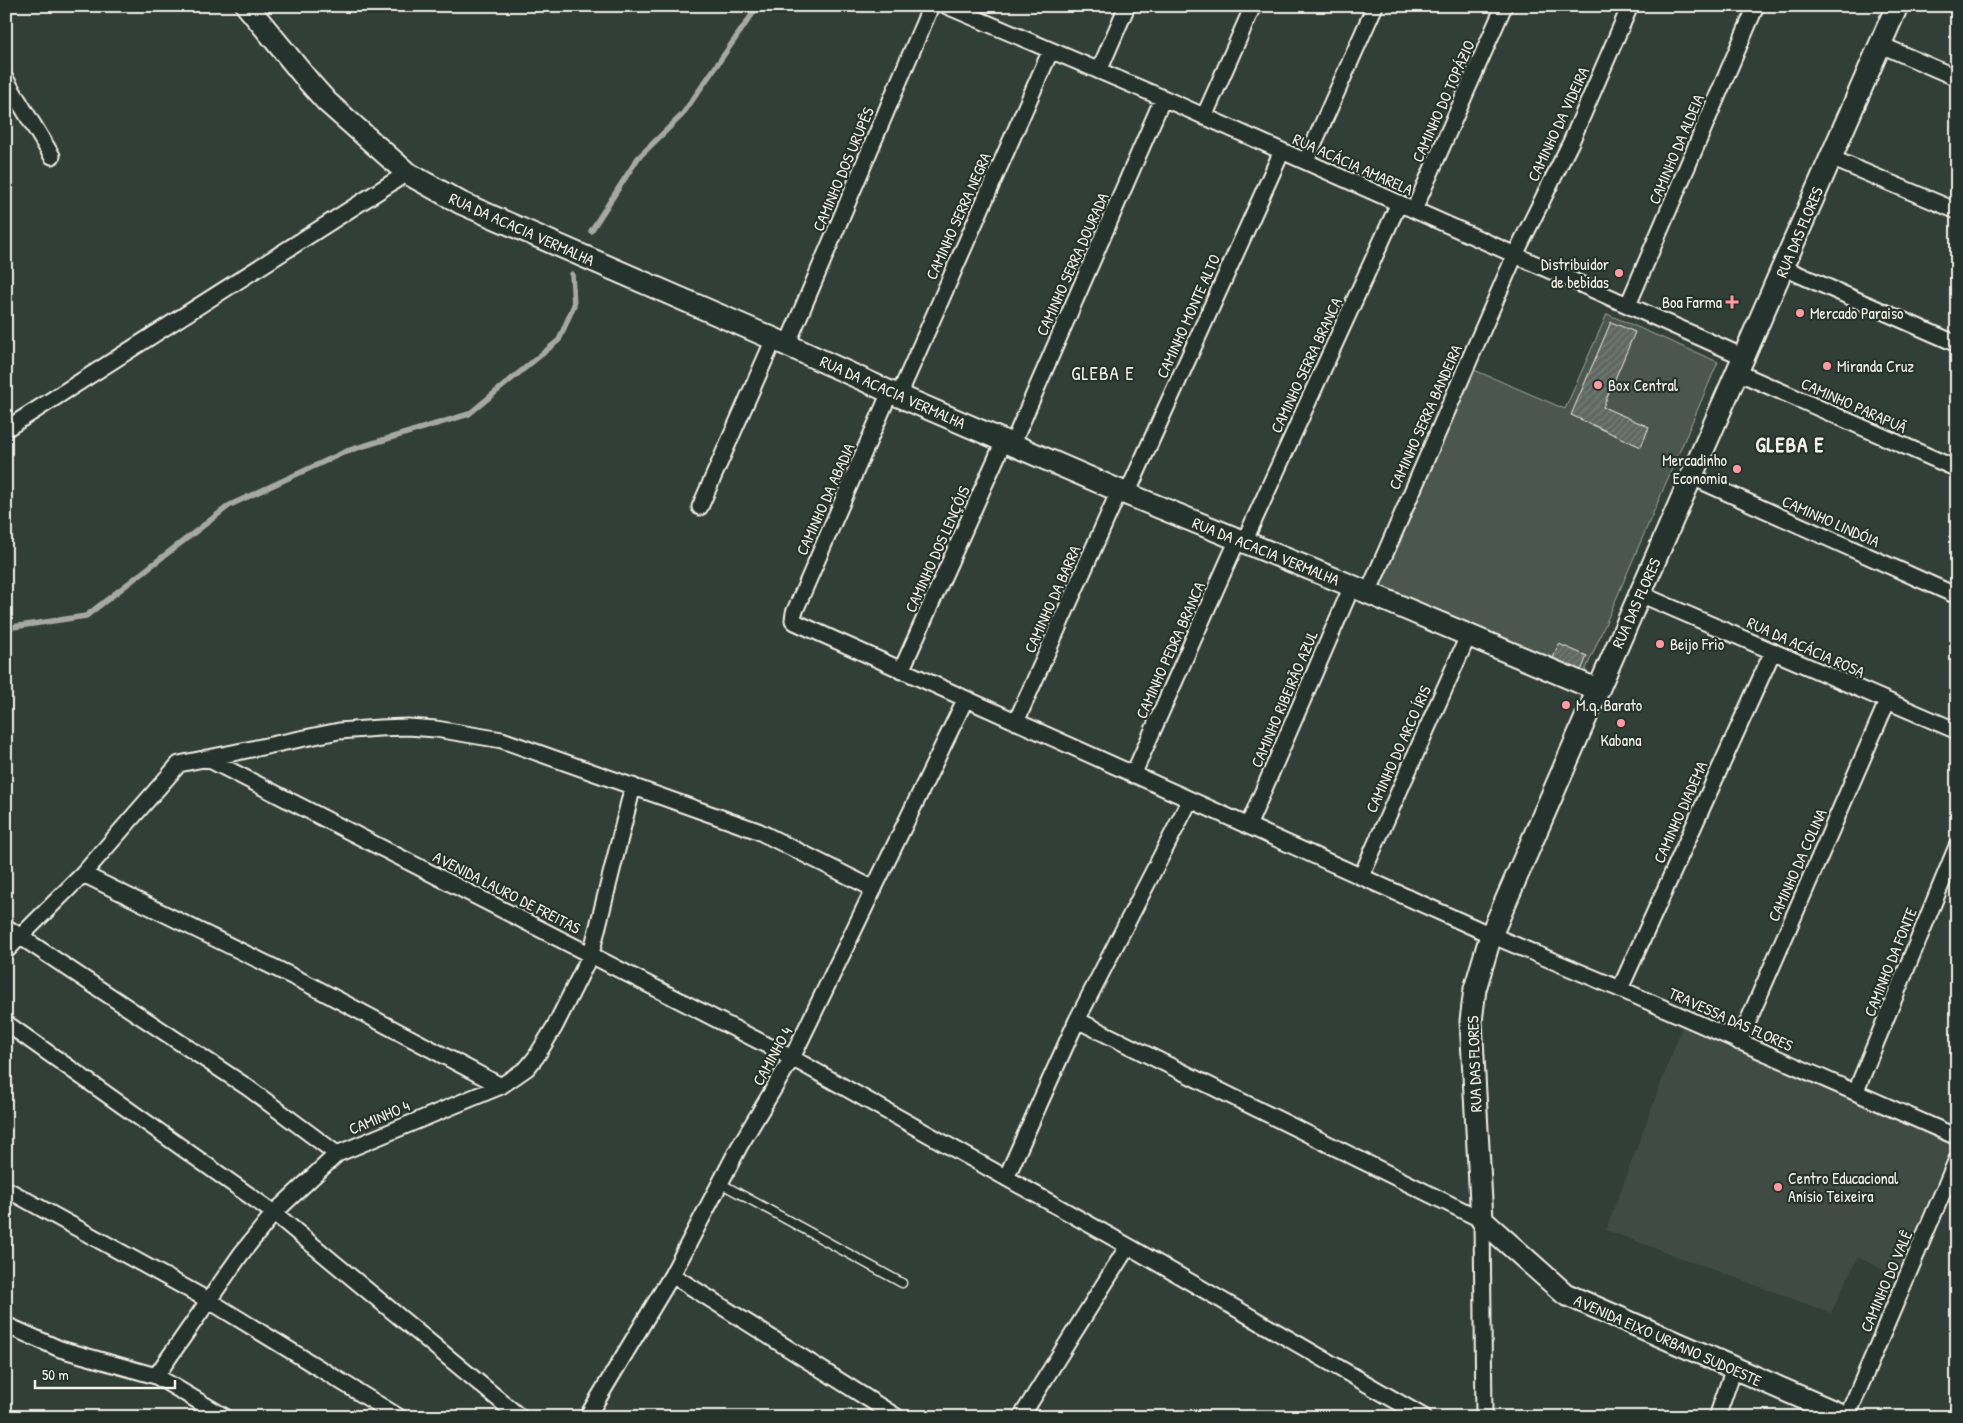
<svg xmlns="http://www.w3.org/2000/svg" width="1963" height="1423" font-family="'Patrick Hand',sans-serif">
<defs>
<pattern id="building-hatch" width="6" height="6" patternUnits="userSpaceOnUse" patternTransform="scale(1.25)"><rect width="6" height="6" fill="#5f6861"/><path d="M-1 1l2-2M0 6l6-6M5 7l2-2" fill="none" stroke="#777e78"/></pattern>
</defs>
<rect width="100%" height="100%" fill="#323e38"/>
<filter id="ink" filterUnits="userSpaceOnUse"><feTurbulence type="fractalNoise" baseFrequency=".02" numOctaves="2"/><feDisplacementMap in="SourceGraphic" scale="10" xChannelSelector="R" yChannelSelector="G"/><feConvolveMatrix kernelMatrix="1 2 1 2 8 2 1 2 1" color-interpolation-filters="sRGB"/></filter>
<g filter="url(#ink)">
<path fill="#404b44" d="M1682,1027l270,117 -56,132 -38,-19 -27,56 -225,-83z"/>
<path fill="#4c564f" stroke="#a0a49c" d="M1607,314l111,48 -135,314 -206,-92 95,-215 93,40z"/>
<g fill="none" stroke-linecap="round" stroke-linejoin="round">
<path stroke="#a6a9a1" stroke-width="5.5" d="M591,231l47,-73 44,-43 76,-109
M6,628l80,-12 144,-111 117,-54 122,-37 90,-74 15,-35 -2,-31"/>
</g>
<path fill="url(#building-hatch)" stroke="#f4f1e8" d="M1611,322l24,10 -32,75 46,20 -8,20 -70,-32z
M1559,644l28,12 -6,15 -28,-13z"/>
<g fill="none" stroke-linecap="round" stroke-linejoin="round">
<defs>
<path id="lane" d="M720,1183l182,100"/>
<path id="street" d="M947,6l216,92 581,259
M1881,45l76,33
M1099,71l28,-65
M6,80l46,76
M1204,117l49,-111
M1831,158l126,53
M1306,161l69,-155
M1414,210l90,-204
M1784,268l173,76
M1628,305l128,-299
M787,345l144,-339
M1737,372l220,97
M890,392l-96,221 -1,7 2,2 696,313 129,54 337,148
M899,395l151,-343
M6,429l401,-256
M1012,445l151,-347
M1692,477l265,119
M1127,494l155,-343
M700,507l74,-168
M1244,542l155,-339
M1368,593l147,-338 56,-113 59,-136
M1640,594l317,137
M901,671l103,-230
M1016,722l103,-231
M206,758l586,300 336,188 296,171
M1133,775l105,-236
M1248,826l104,-240
M83,874l227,111 191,101
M1361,877l107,-241
M6,927l241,160 90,67
M6,951l77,-77 96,-110 160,-33 40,-3 29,-1 28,2 66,11 256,91 116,58
M1620,989l153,-338
M1077,1020l405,200 2,197
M6,1023l268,190 246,204
M1739,1042l148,-340
M1856,1091l101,-245
M1006,1178l71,-158 113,-220
M6,1189l202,111 191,117
M672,1275l225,142
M6,1325l54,24 96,27 69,41
M156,1376l85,-122 33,-41 63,-59 164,-68 26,-18 9,-11 19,-31 36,-72 42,-168
M587,1417l85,-142 67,-128 53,-89 173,-358
M1021,1417l107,-171
M1717,1417l17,-49
M1847,1417l110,-258"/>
<path id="secondary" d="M247,6l63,77 17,19 80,71 54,30 313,136 116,53 237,102 225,92 246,104
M1846,1417l-281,-123 -83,-74 -11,-199 4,-32 16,-54 406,-929"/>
</defs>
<use href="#lane" stroke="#f4f1e8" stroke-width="11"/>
<use href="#street" stroke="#f4f1e8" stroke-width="19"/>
<use href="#secondary" stroke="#f4f1e8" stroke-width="25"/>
<use href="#lane" stroke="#26332d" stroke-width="8"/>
<use href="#street" stroke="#26332d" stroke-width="15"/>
<use href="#secondary" stroke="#26332d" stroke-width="21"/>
</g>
</g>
<g fill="#ff9aa2" stroke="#26332d" stroke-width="2">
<circle cx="1619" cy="273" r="5"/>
<path d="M1729.5 294.5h5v5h5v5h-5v5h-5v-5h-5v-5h5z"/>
<circle cx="1800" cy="313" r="5"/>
<circle cx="1827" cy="366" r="5"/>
<circle cx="1598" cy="385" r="5"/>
<circle cx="1737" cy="469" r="5"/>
<circle cx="1660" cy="644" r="5"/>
<circle cx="1566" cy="705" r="5"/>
<circle cx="1621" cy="723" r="5"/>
<circle cx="1778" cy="1187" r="5"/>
</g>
<g text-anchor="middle" stroke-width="4.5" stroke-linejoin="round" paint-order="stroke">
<g font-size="16" fill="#f4f1e8" stroke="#26332d">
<text transform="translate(1443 101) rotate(-66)" y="6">CAMINHO DO TOPÁZIO</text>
<text transform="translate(1558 124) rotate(-65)" y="6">CAMINHO DA VIDEIRA</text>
<text transform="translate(1676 149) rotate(-67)" y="6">CAMINHO DA ALDEIA</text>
<text transform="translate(1353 164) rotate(24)" y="6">RUA ACÁCIA AMARELA</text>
<text transform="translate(843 169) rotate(-67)" y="6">CAMINHO DOS URUPÊS</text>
<text transform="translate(958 216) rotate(-66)" y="6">CAMINHO SERRA NEGRA</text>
<text transform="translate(522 229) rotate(24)" y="6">RUA DA ACACIA VERMALHA</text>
<text transform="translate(1799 232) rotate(-67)" y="6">RUA DAS FLORES</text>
<text transform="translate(1072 264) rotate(-66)" y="6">CAMINHO SERRA DOURADA</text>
<text transform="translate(1188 316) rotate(-66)" y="6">CAMINHO MONTE ALTO</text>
<text transform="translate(1306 365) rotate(-65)" y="6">CAMINHO SERRA BRANCA</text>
<text transform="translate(893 392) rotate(24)" y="6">RUA DA ACACIA VERMALHA</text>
<text transform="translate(1854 405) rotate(24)" y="6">CAMINHO PARAPUÃ</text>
<text transform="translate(1425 417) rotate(-66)" y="6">CAMINHO SERRA BANDEIRA</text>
<text transform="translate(825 499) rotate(-66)" y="6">CAMINHO DA ABADIA</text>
<text transform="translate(1831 521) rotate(24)" y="6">CAMINHO LINDÓIA</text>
<text transform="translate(937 549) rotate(-66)" y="6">CAMINHO DOS LENÇÓIS</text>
<text transform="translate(1266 551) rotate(22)" y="6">RUA DA ACACIA VERMALHA</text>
<text transform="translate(1052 599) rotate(-66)" y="6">CAMINHO DA BARRA</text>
<text transform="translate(1636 603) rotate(-66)" y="6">RUA DAS FLORES</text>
<text transform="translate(1806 647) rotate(24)" y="6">RUA DA ACÁCIA ROSA</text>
<text transform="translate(1170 650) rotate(-66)" y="6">CAMINHO PEDRA BRANCA</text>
<text transform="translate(1284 699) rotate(-67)" y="6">CAMINHO RIBEIRÃO AZUL</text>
<text transform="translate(1398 749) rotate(-66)" y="6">CAMINHO DO ARCO ÍRIS</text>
<text transform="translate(1680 812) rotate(-66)" y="6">CAMINHO DIADEMA</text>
<text transform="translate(1797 865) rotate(-66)" y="6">CAMINHO DA COLINA</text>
<text transform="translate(507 892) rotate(27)" y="6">AVENIDA LAURO DE FREITAS</text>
<text transform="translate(1890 962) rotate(-68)" y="6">CAMINHO DA FONTE</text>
<text transform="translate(1731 1019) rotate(24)" y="6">TRAVESSA DAS FLORES</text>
<text transform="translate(772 1056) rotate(-61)" y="6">CAMINHO 4</text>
<text transform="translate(1474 1064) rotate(-92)" y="6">RUA DAS FLORES</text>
<text transform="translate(379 1117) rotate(-23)" y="6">CAMINHO 4</text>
<text transform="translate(1886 1281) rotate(-67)" y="6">CAMINHO DO VALÊ</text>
<text transform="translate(1668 1340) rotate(24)" y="6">AVENIDA EIXO URBANO SUDOESTE</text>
</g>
<g font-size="16" fill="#f4f1e8" stroke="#26332d" text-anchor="start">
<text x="1609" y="270" text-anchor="end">Distribuidor<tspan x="1609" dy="18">de bebidas</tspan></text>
<text x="1722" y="308" text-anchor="end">Boa Farma</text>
<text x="1810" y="319">Mercado Paraiso</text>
<text x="1837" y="372">Miranda Cruz</text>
<text x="1608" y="391">Box Central</text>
<text x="1727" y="466" text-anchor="end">Mercadinho<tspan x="1727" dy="18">Economia</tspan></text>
<text x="1670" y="650">Beijo Frio</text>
<text x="1576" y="711">M.q. Barato</text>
<text x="1621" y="746" text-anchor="middle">Kabana</text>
<text x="1788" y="1184">Centro Educacional<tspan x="1788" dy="18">Anísio Teixeira</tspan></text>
</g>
<g font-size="19" letter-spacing="1" fill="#f4f1e8" stroke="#26332d">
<text x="1103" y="380">GLEBA E</text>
</g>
<g font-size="21" font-weight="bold" letter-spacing="1" fill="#f4f1e8" stroke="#26332d">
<text x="1790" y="452">GLEBA E</text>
</g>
</g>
<rect width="1963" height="1423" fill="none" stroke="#26332d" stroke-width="25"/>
<rect x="12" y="12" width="1938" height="1398" fill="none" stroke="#f4f1e8" stroke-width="2" filter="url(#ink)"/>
<path d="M35 1380v8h140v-8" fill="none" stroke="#f4f1e8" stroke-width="2.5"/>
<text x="42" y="1380" font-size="15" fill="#f4f1e8" stroke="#26332d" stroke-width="4" paint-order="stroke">50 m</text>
</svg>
